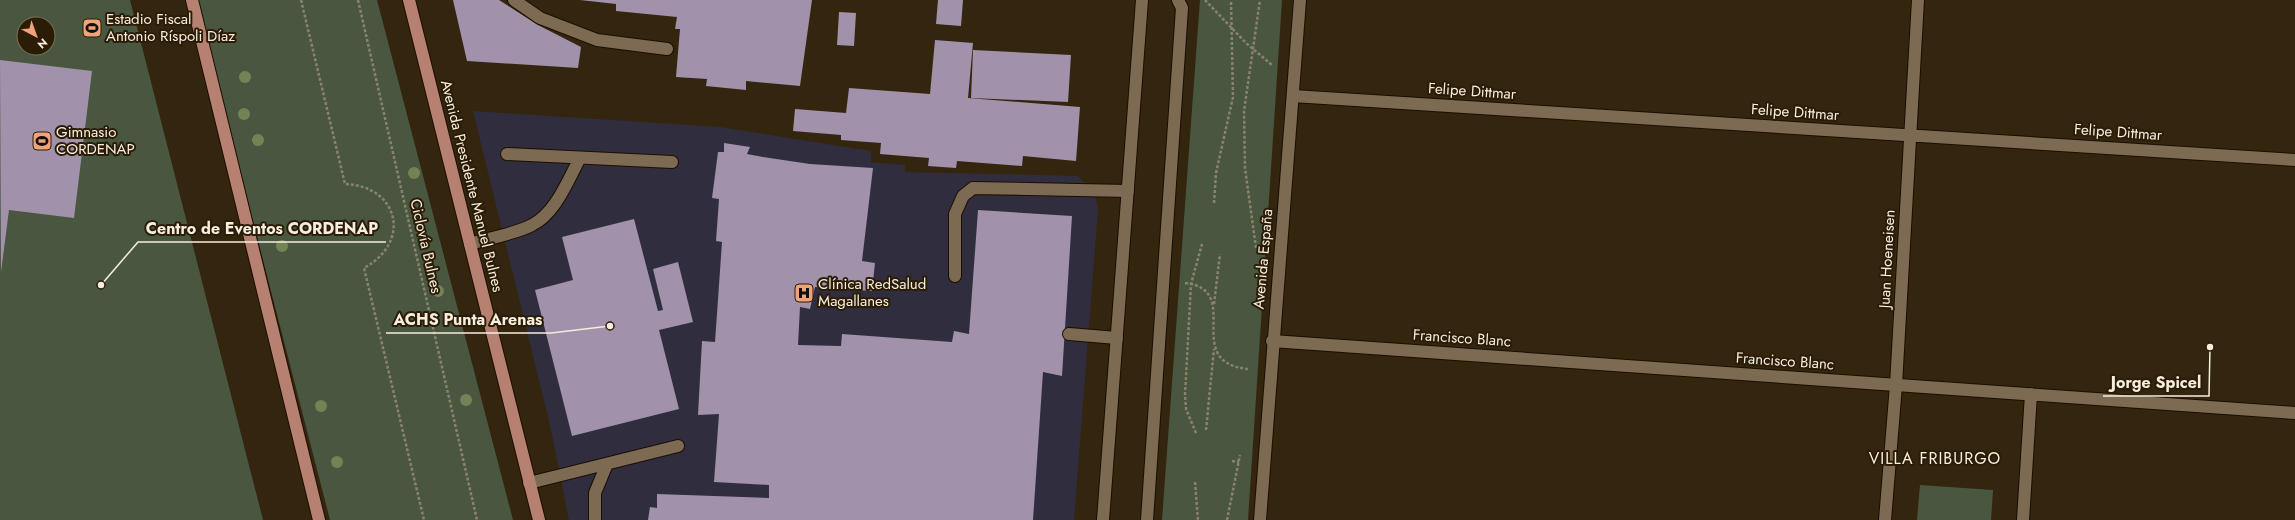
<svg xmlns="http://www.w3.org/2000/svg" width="2295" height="520" font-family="Jost,sans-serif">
<rect width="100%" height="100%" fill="#34260e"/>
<path fill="#302d3e" d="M473,111l247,16 151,24v11l34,3v7l173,4 12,13 6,10 2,11 -24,310h-505l-19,-95z"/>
<path fill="#495740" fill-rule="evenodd" d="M0,0h130l133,520h-263zM24,24h24v24h-24z
M196,0h181l136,520h-183z
M1200,0h82l-34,520h-86z
M1920,485l73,5 -2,30h-74z"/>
<path fill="#a191ab" d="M453,0h46l39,25 43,22 -3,21 -111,-7z
M580,0h232l-12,86 -54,-5v9l-40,-4 1,-7 -31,-2 4,-48h-5l2,-12 -61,-6v-7z
M938,0h25l-2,26 -25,-2z
M839,12l17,1 -2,33 -17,-1z
M935,40l38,3 -5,55 112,9 -4,54 -53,-5 -1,10 -65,-5 -1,7 -28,-2 1,-8 -49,-4 1,-11 -40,-3v-5l-48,-4 2,-22 51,4 3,-25 81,6z
M973,50l98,5 -3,47 -97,-4z
M0,60l92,11 -18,147 -65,-8 -8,62z
M724,143l26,4 -3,7 16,3 47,7 63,4 -11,93 13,2 -3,28 -57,-4 -5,22 -10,-2 -2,38 43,1 1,-12 110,8 2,-11 15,3 9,-124 94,6 -10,160 -19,-4 -10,148h-385l2,-13 7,1v-14l112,4v-13l-55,-3 5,-68 -21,1 4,-74 13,1 7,-100 -6,-1 3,-42 -7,-1 6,-46h6z
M634,219l24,92 5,-1 -10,-41 25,-7 15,60 -34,8 20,79 -107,27 -37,-146 38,-10 -11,-43z"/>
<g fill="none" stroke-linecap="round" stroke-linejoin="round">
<defs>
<path id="lane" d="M514,0l26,18 57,22 70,9
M507,154l165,8
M470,244c16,-5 48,-11 62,-19 24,-12 36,-45 48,-67
M955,276v-62l8,-18 10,-8 155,3
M1069,334l48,4
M529,483l149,-37
M595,520v-27l12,-29
M1147,520l35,-512 -4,-8"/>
<path id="street" d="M1293,96l1002,64
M1272,341l1023,72
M1885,520l11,-135 22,-385
M2023,520l8,-126"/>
<path id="secondary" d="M1103,520l39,-520
M1260,520l40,-520"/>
<path id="primary" d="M192,0l127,520
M409,0l130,520"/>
</defs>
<use href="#lane" stroke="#1b0e00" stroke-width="14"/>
<use href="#street" stroke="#1b0e00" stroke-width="14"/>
<use href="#secondary" stroke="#1b0e00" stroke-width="14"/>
<use href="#primary" stroke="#1b0e00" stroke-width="14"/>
<path stroke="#8c816d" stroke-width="2.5" stroke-dasharray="3 2" stroke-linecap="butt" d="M301,0l44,184c54,2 67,58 19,84l60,252
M358,0l119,520
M1205,0l41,43 26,22
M1214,203l2,-30 17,-76 -2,-97
M1256,248l-11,-80 -1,-57 16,-111
M1185,283c60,7 -5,79 63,86
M1214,304l6,-50
M1206,430l8,-81
M1196,433l-10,-24 -1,-14 6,-111 11,-40
M1232,461l7,1
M1195,482l3,38
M1227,520l13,-65"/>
<use href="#lane" stroke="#7c6b52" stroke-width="12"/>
<use href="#street" stroke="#7c6b52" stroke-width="12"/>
<use href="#secondary" stroke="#7c6b52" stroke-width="12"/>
<use href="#primary" stroke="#b78172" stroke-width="12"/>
</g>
<g fill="#738356">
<circle cx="245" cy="77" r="6"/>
<circle cx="244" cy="114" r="6"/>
<circle cx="258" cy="140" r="6"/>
<circle cx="414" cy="173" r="6"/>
<circle cx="282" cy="246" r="6"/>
<circle cx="438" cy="291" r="6"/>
<circle cx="466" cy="400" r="6"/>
<circle cx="321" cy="406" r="6"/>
<circle cx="337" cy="462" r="6"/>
</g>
<defs>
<symbol id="stadium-square" viewBox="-11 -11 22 22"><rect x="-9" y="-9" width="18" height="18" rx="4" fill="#f0a279" stroke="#2a1c05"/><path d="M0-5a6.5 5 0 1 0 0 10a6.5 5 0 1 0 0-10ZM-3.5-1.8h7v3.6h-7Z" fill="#111"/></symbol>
<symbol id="hospital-square" viewBox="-11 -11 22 22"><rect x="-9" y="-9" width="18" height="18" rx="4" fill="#f0a279" stroke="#2a1c05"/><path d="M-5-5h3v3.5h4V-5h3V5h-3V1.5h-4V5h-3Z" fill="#111"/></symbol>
</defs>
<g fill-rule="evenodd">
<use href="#stadium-square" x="81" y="17" width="22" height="22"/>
<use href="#stadium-square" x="31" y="130" width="22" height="22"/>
<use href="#hospital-square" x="793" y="282" width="22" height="22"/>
</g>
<g text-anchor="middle" stroke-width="4" stroke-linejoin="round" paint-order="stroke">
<g font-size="15" fill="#f7eee0" stroke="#2a1c05" text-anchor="start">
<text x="106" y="24">Estadio Fiscal<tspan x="106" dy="17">Antonio Ríspoli Díaz</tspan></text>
<text x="56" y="137">Gimnasio<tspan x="56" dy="17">CORDENAP</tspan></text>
<text x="818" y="289">Clínica RedSalud<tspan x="818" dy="17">Magallanes</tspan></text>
</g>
<g font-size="15" fill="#f7eee0" stroke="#2a1c05">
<text transform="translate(1472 91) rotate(4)" y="5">Felipe Dittmar</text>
<text transform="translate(1795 112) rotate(4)" y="5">Felipe Dittmar</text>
<text transform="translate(2118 132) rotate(4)" y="5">Felipe Dittmar</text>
<text transform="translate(472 186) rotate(76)" y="5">Avenida Presidente Manuel Bulnes</text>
<text transform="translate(426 246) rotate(77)" y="5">Ciclovía Bulnes</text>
<text transform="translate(1263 259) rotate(-85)" y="5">Avenida España</text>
<text transform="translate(1887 259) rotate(-87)" y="5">Juan Hoeneisen</text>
<text transform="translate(1462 338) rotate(4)" y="5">Francisco Blanc</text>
<text transform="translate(1785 361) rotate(4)" y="5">Francisco Blanc</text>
</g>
<g font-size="16" letter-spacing="1" fill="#f7eee0" stroke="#2a1c05">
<text x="1935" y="464">VILLA FRIBURGO</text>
</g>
</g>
<path fill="none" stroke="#f7eee0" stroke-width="1.5" d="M101 285L138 242H386M610 326L551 333H386M2210 347L2209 396H2103"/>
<g fill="#f7eee0" stroke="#2a1c05" stroke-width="1.5">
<circle cx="101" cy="285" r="4"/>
<circle cx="610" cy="326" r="4"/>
<circle cx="2210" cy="347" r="4"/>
</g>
<g font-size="16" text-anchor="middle" font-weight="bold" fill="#f7eee0" stroke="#2a1c05" stroke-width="4" stroke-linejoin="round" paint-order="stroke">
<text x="262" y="234">Centro de Eventos CORDENAP</text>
<text x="468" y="325">ACHS Punta Arenas</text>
<text x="2156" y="388">Jorge Spicel</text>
</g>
<g transform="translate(36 36) rotate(139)"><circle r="19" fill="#2a1c05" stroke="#7c705d"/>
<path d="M0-3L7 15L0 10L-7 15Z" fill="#f0a279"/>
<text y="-6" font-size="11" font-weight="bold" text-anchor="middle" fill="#f7eee0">N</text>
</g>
</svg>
